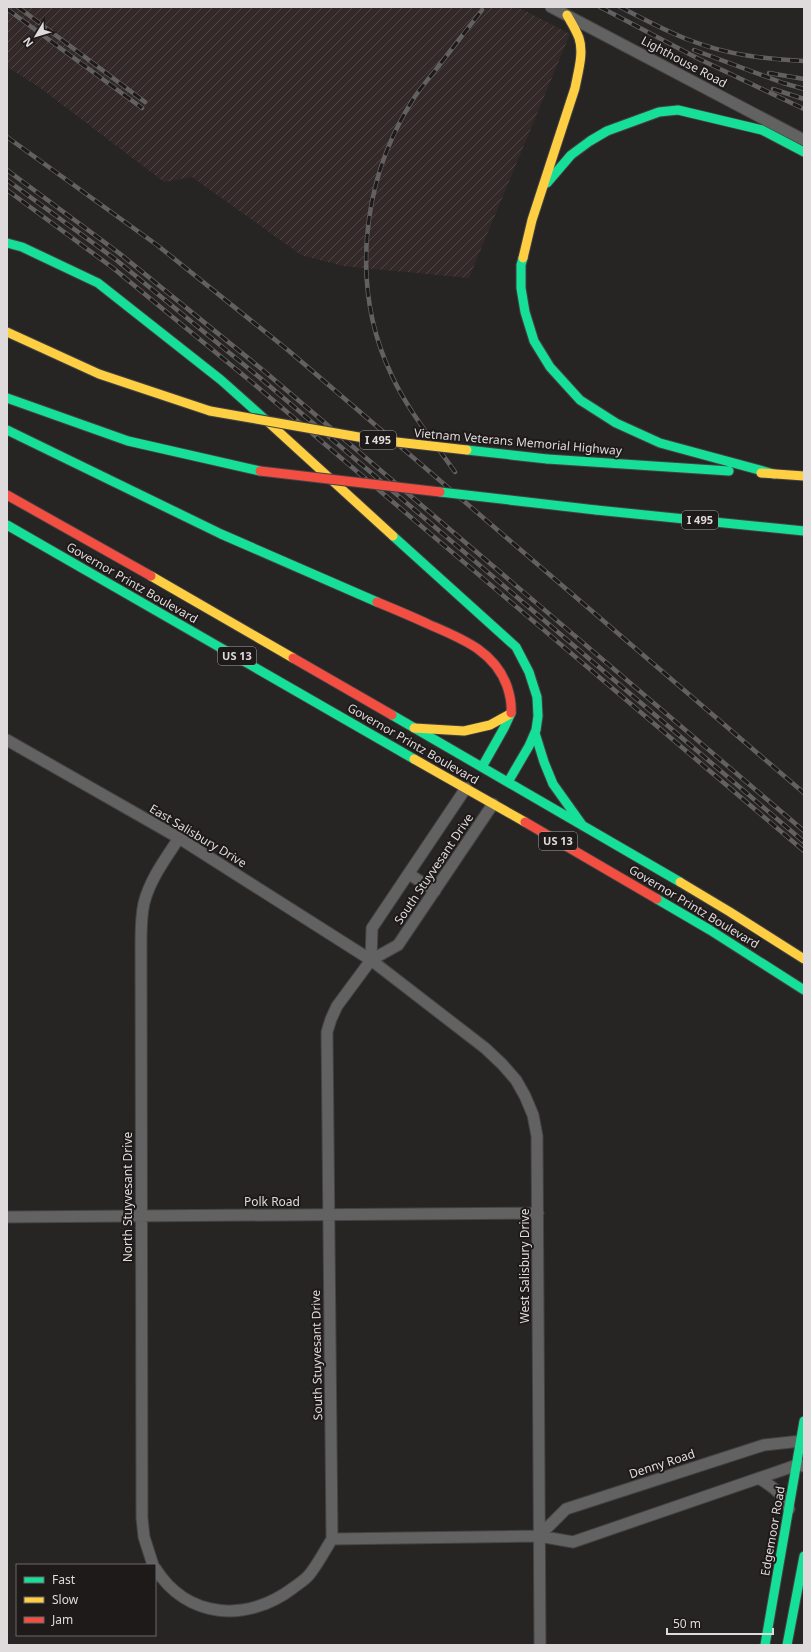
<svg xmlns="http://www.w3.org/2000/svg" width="811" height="1652" font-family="'Noto Sans',sans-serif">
<defs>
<pattern id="industrial-furrows" width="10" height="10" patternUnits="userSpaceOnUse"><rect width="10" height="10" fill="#342929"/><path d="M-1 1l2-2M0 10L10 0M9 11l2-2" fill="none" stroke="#514747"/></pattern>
</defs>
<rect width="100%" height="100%" fill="#272424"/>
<path fill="url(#industrial-furrows)" d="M7,7h511l52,27 -101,244 -126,-12 -42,-11 -109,-78 -28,5 -125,-95 -32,-20z"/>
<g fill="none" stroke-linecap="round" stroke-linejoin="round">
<defs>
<path id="street" d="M551,7l253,133
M7,740l172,98 192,122 114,88 17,16 14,16 9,16 8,19 4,21 3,509
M409,874l26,17
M371,960l1,-32 94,-140
M7,1217l531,-4
M760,1479c15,9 21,14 29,30
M539,1536l27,-27 198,-64 37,-4 3,1
M332,1539l207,-3 34,6 224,-77 7,1
M153,1565l-9,-28 -2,-19 -1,-575c0,-13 0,-27 3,-40 6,-24 22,-45 35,-65
M155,1568c32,51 92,55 138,20 5,-4 12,-8 16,-13 9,-11 16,-25 23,-36l-5,-507 4,-13 6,-13 34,-46 27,-15 95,-141"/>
<path id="fast" d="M547,183l24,-28 19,-14 17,-10 52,-19 19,-2 84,20 42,22
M7,243l15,4 76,36 123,97 46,41
M523,258l-2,7v23l4,24 9,29 16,26 30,33 36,23 44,20 114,31
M7,398l121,43 132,30
M7,430l214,104 156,68
M547,459l182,12
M596,510l208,21
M7,525l407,234
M393,536l123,111 13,25 8,25 1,19 -2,14 -7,16 -21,36
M392,715l288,167
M535,733l9,29 9,22 30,42
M482,767l22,-39 7,-15
M657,899l53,31 94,60
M765,1645l39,-224
M787,1645l17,-89"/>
<path id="slow" d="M523,258l9,-38 43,-132c3,-16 9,-35 4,-50 -3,-8 -8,-16 -12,-23
M7,332l92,42 111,37
M267,421l126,115
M761,473l43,3
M151,576l142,82
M414,728l50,3 26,-6 20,-11
M414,759l111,63
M680,882l50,30 74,47"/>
<path id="jam" d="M7,495l144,81
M377,602c17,7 34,14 51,22 32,14 66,26 79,62 3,9 5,17 4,27
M293,658l99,57
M525,822l132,77"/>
</defs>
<use href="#street" stroke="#444242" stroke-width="13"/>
<use href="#fast" stroke="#444242" stroke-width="11"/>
<use href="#slow" stroke="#444242" stroke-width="11"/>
<use href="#jam" stroke="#444242" stroke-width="11"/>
<use href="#street" stroke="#636262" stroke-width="11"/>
<use href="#fast" stroke="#16e098" stroke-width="9"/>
<use href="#slow" stroke="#ffcf43" stroke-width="9"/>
<use href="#jam" stroke="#f24e42" stroke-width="9"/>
<defs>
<path id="rail" d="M18,7l127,95
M600,7l97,51 107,51
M620,7c24,12 47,25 72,34 36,14 74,18 112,20
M7,9l135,99
M694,50l89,33 21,6
M769,73l35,6
M773,89l31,10
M7,137l150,108 132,106 515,442
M7,170l112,83 145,118 540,460
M7,180l108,79 144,118 545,465
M7,190l106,78 141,116 550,467
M455,472c-21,-30 -48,-63 -63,-96 -42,-87 -31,-194 20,-275 6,-10 14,-19 22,-29 16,-21 32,-41 48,-62"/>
</defs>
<use href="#rail" stroke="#626060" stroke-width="4.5"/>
<use href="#rail" stroke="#1f1a1a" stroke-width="3" stroke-dasharray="9" stroke-linecap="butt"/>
<defs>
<path id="fast-bridge" d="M467,450l80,9
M440,492l156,18"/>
<path id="slow-bridge" d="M210,411l160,28 97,11"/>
<path id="jam-bridge" d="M260,471l180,21"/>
</defs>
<use href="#fast-bridge" stroke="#444242" stroke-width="11" stroke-linecap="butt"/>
<use href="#slow-bridge" stroke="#444242" stroke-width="11" stroke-linecap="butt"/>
<use href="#jam-bridge" stroke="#444242" stroke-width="11" stroke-linecap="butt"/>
<use href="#fast-bridge" stroke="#16e098" stroke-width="9"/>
<use href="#slow-bridge" stroke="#ffcf43" stroke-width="9"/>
<use href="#jam-bridge" stroke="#f24e42" stroke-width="9"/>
</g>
<g text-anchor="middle" stroke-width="4" stroke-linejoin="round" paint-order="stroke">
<g fill="#1f1a1a" stroke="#a5a1a2" stroke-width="1">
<rect x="360" y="431" width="36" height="18" rx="3"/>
<rect x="682" y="511" width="36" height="18" rx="3"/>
<rect x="218" y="647" width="38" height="18" rx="3"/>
<rect x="539" y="832" width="38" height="18" rx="3"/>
</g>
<g font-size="11" font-weight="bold" fill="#dfdbdc">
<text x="378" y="444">I 495</text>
<text x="700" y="524">I 495</text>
<text x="237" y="660">US 13</text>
<text x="558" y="845">US 13</text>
</g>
<g font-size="12" fill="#dfdbdc" stroke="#1f1a1a">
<text transform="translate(684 62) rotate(28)" y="4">Lighthouse Road</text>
<text transform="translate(518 442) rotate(5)" y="4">Vietnam Veterans Memorial Highway</text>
<text transform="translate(132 583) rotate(30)" y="4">Governor Printz Boulevard</text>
<text transform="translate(413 744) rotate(30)" y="4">Governor Printz Boulevard</text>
<text transform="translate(198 836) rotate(31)" y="4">East Salisbury Drive</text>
<text transform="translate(434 869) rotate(-56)" y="4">South Stuyvesant Drive</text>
<text transform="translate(694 907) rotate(31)" y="4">Governor Printz Boulevard</text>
<text transform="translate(128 1197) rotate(-90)" y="4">North Stuyvesant Drive</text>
<text x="272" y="1206">Polk Road</text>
<text transform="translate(525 1266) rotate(-90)" y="4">West Salisbury Drive</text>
<text transform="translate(317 1355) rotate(-91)" y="4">South Stuyvesant Drive</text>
<text transform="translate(662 1464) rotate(-18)" y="4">Denny Road</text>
<text transform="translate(773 1531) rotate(-80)" y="4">Edgemoor Road</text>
</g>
</g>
<rect width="811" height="1652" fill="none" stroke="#dfdbdc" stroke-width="16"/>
<rect x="16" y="1564" width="140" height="72" fill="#1f1a1a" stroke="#6c6768"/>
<rect x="24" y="1577" width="20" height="6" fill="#16e098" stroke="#6c6768"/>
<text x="52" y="1584" font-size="12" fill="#dfdbdc">Fast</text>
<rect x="24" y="1597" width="20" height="6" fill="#ffcf43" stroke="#6c6768"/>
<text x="52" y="1604" font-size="12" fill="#dfdbdc">Slow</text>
<rect x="24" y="1617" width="20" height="6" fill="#f24e42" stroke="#6c6768"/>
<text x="52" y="1624" font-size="12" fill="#dfdbdc">Jam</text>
<g transform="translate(36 36) rotate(232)" stroke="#1f1a1a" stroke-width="3" paint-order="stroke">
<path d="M0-3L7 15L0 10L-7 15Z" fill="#dfdbdc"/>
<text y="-6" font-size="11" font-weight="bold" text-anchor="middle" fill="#dfdbdc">N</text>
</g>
<path d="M667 1628v6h106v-6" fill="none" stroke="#dfdbdc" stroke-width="2"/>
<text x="673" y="1628" font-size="12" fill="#dfdbdc" stroke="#1f1a1a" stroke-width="3" paint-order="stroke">50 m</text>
</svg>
